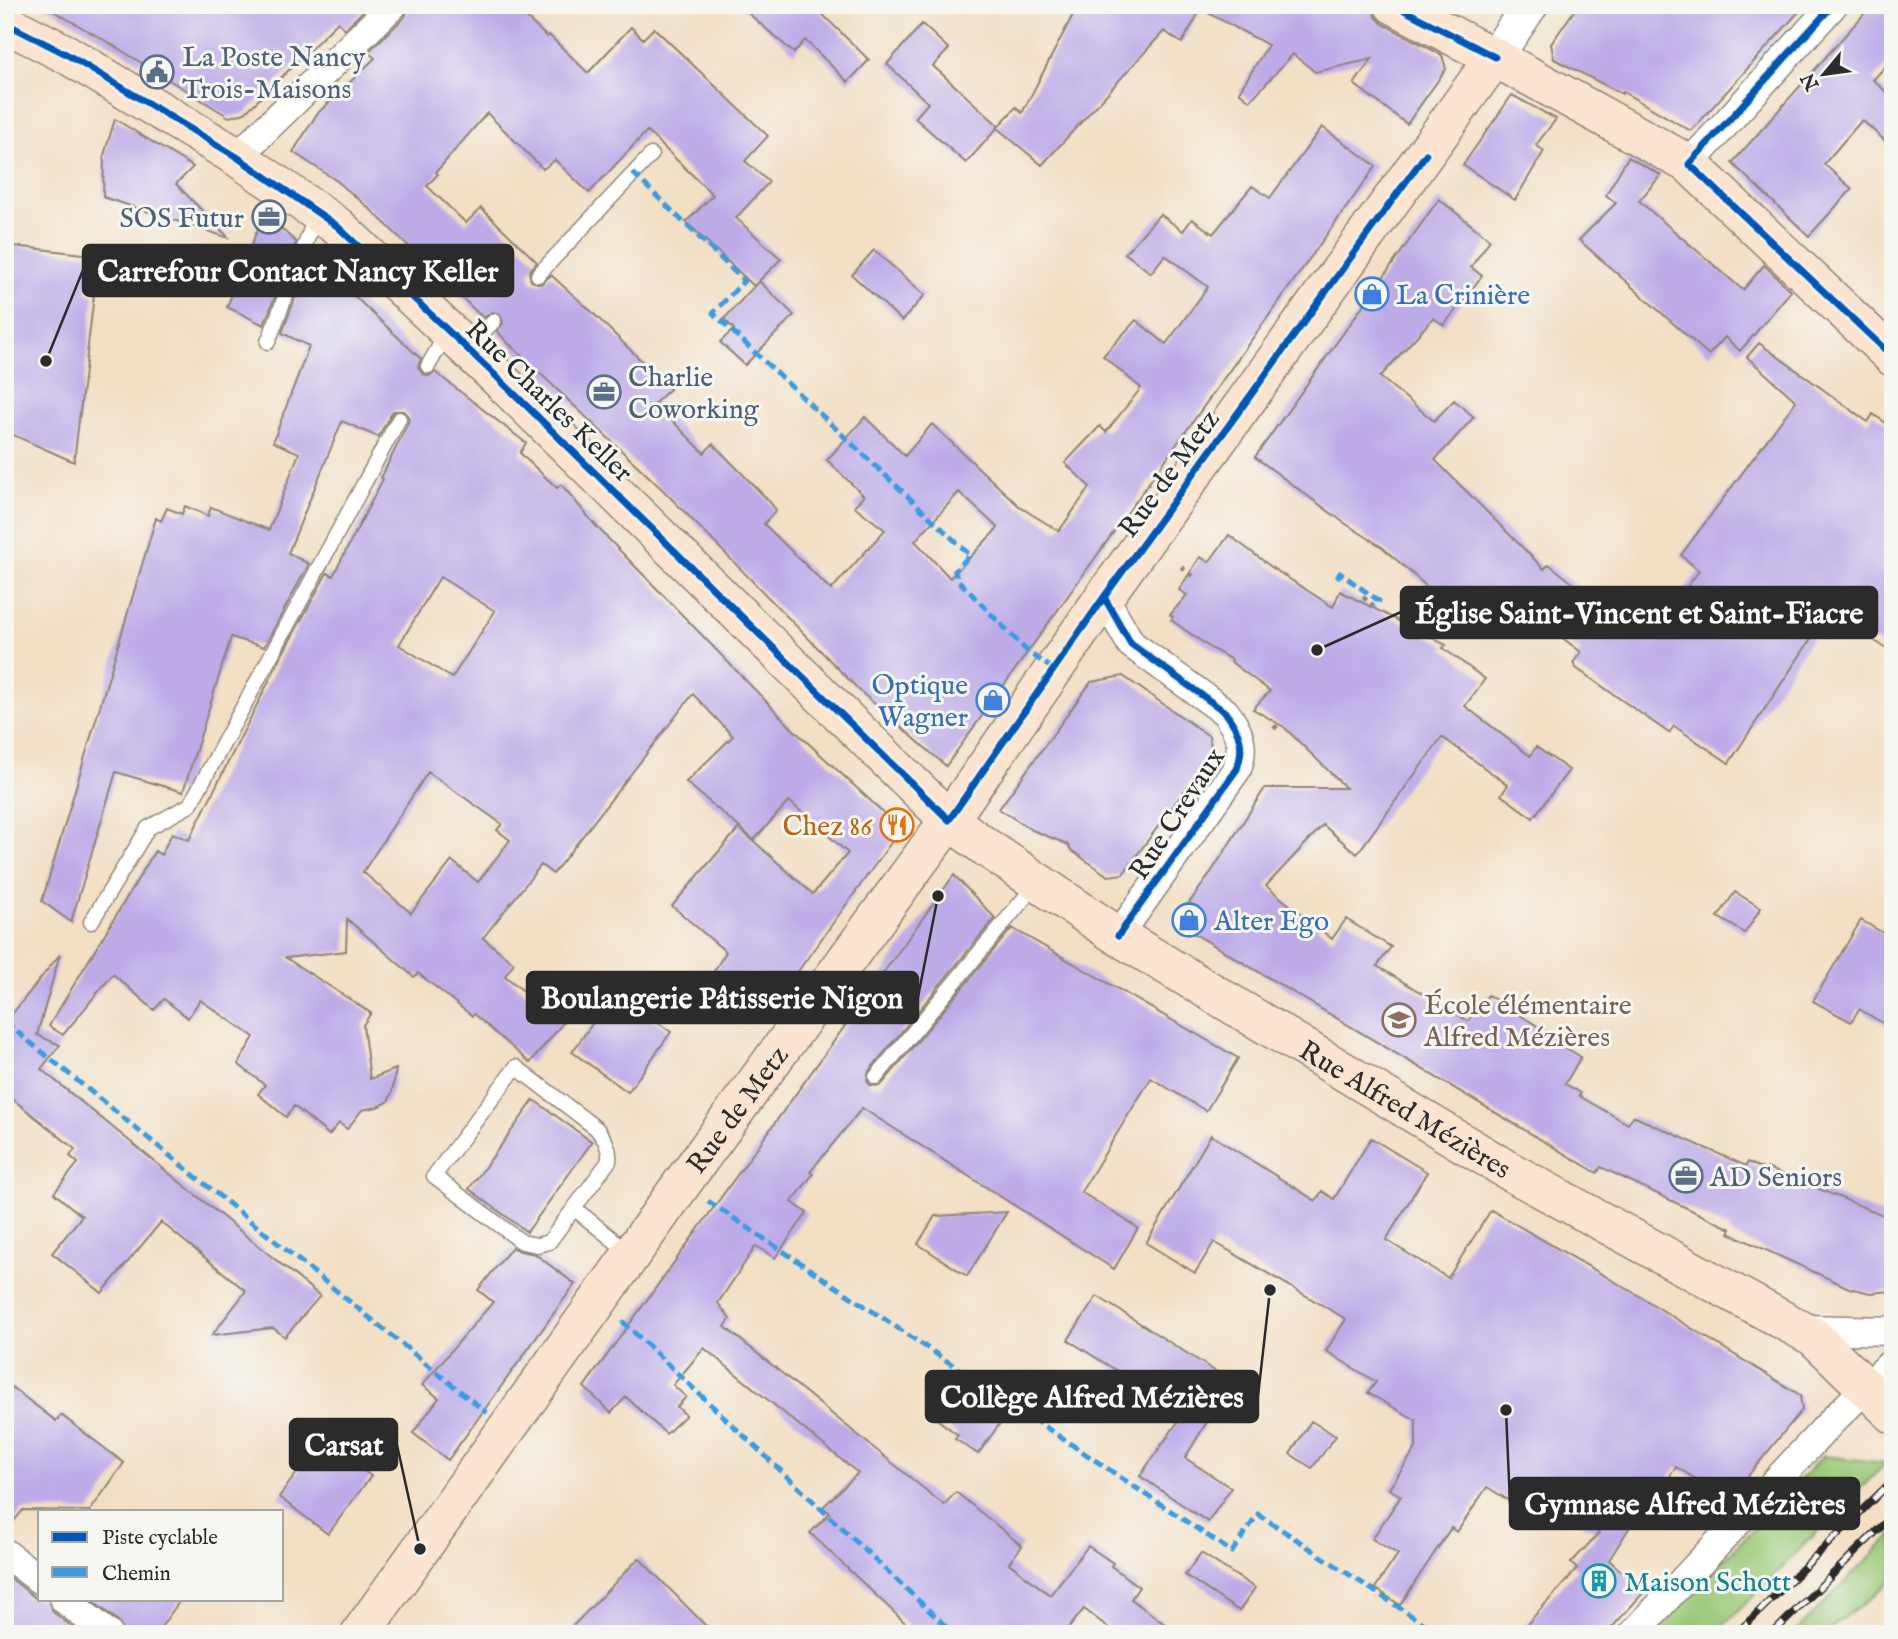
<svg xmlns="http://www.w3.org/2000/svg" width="1898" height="1639" font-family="'IM FELL English',serif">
<rect width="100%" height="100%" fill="#f6f6f2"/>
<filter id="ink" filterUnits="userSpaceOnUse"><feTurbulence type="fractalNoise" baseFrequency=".0143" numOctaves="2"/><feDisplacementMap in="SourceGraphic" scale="14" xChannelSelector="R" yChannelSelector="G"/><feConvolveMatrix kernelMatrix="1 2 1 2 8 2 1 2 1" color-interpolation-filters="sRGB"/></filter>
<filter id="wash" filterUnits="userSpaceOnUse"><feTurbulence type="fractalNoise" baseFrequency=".00686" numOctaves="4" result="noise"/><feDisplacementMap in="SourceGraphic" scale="28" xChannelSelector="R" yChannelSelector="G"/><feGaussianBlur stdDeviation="1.57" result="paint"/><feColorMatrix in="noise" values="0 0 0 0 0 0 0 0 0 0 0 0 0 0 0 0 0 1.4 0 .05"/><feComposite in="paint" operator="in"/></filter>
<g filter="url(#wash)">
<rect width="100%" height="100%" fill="#f3dfc4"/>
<path fill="#9bc977" stroke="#637a51" stroke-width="2" d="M1823,1456l63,7 -171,171h-62z
M1893,1534v45c-20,21 -47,34 -68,55h-32z"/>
<g id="blocks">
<path fill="#bdace8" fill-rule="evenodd" d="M43,5h326l-24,24 -7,-7 -93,91 -16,4 -118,-73z
M409,5h104l34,32 2,-2 39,38 43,-46 12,12 11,-11 114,108 -23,25 24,21 -33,36 45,41 -27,27 -68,-64 27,-27 -66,-64 -58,62 -34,-33 -12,9 -56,-56 -51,59 2,2 -11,12 39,37 15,-15 56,54 -8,10 2,9 10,3 10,-9 40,36 79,78 -15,14 49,50 9,-9 56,57 7,9 -12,14 67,66 54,-60 -31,-24 10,-10 -37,-36 38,-43 40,39 27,-32 88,83 39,24 31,-44 -25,-24 35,-37 6,6 35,-44 -38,-32 33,-36 30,24 42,-57 -43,-32 -14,18 -26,-20 35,-39 23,17 9,-12 21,15 39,-48 18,12 52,-71 54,39 -430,600 -85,-74 -197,-201 -159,-151 -8,-9 6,-8 -3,-9 -8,-2 -9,6 -113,-109 -33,-28 -44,-29 24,-38 58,-56 -7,-6 37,-35zM959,492l39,36 -48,50 -35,-37z
M739,5h74l56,55 -21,22 -43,-42 -11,13z
M1078,5h294l3,11 8,8 59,31 4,14 -39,55 -53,-40 18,-25 -57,13 -22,-18 -43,47 -11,-9 29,-47 -67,-36 -19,34 -18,-12 -122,134 -45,-37 19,-21 6,6z
M1578,5h227l-114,126 -68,-39 -1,2 -68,-35 -3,-15z
M1872,5h21v53l-20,22 20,18v50l-31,-28 -38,44 28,25 -43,47 -77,-73z
M922,24l27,25 -16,17 66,60 -33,37 -51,-45 13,-15 -41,-39z
M1512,95l44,24 -20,26 8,6 -29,49 -52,-35z
M115,119l78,48 -17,17 53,54 -126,-41 1,-42z
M1628,157l33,18 -22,26 104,89 21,-25 27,26 -51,60 -15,-14 -16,18 -130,-115 37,-37 -10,-8z
M1439,199l51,41 -19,27 11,9 -38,49 -11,-7 -53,59 54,44 20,-21 20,17 -39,43 109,109 5,-5 77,62 5,-7 20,15 48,-63 -18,-16 115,-154 -49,-44 12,-14 109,79 5,-8 20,14v224l-65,-39 -99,150 -55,-37 -5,7 -93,-65 -3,-5 8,-11 -84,-63 -30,33 -85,-75 -39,-25 -88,-65z
M264,213l32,29 -32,83 -37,-18z
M5,245l86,10 -4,39 7,1 -20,167 -63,-28 1,-4 -7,-3z
M874,250l51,45 -23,26 -50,-46z
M311,255l110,104 -3,8 5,7 6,2 6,-4 91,71 -6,10 37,35 4,-4 35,42 197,203 108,100 -118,163 -27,-18 -20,29 -29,-21 19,-30 -54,-46 67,-78 74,66 35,-41 -59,-52 -35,39 -68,-58 47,-46 -40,-42 -140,180 -12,-9 -58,73 31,25 -9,13 58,47 -33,40 -56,-49 -2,2 -54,-43 -4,4 -67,-58 -1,32 -60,7 85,55 -8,12 7,54 26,-10 -4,23 -4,10 -11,5 -15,3 -15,19 -8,-6 -10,12 -35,-29 -8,11 -28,-23 7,-9 -27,-21 16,-27 -54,-37 -12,18 -24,-19 -10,11 -41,-36 -50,61 -14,-9 106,-175 6,4 11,-22 17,7 94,-187 44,-80 6,3 50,-97 -2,-1 27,-55 1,-5 -5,-7h-11l-15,26 -36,-16 -54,132 21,11 -45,83 -33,-10 -48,155 -67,-20 -45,150 -29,-21 114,-383 5,3 6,-13 15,6 3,-8 23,10 3,-9 58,23 30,-77 -26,-11 36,-96 -27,-13zM440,577l55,34 -43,67 -53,-33zM428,772l74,52 -5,6 13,10 -32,42 -26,-21 -41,52 -48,-41z
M759,281l35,34 -49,50 -25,-23 14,-13 -10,-10z
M1229,535l45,34 59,38 7,-16 106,54 -3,3 42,31 -20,27 65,50 6,-9 33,23 -36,48 -32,-23 7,-10 -66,-48 -85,117 -34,-29 -57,61 66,53 14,-20 45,28 -14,19 91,55 20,-26 62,39 -1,3 32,20 -16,27 16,9 -2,3 49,28 5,-8 113,50 2,-4 17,8 2,-2 126,51v72l-23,2 -21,-5 -120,-55 2,-4 -130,-62 -4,6 -412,-245 -3,-15 28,-39 55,-86h81l-62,-61 -31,-18 17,-18 -39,-29 1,-2 -20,-11 -41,-29 2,-3 -3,-2 17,-20 -8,-5 21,-33 9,5z
M1123,676l86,60 3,17 -89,121 -15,2 -37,-26 -4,-6 -35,-14 -33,-21 92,-127z
M954,875l41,43 -126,153 -2,9 3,5 9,1 4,-3 129,-155 226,130 -32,53 -55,-33 -70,114 57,36 -24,41 -252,-161 -52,64 3,2 -21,28 15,11 -32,45 -19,-12 -38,57 12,16 -5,8 219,178 12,-13 66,54 -13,17 41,32 38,-49 25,17 -2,3 28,21 -8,12 47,35h-61l-33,-25 -20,25h-147l-107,-101 20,-20 -7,-6 35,-34 -154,-125 -31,37 13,12 -9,10 9,8 -20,19 -40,-37 -15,16 -27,-26z
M1735,892l26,16 -16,25 -27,-16z
M1861,920l32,19v90l-34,-20 -8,13 -38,-21z
M60,954l-23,81 23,10 -19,24 279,227 -35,41 -12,-9 -61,7 34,-44 -85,-69 -59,71 -50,-40 30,-37 -28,-23 24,-30 -8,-7 5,-7 -70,-56v-70z
M615,992l56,40 -43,60 -56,-40z
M534,1100l58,42 -65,90 -58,-43z
M1211,1135l105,66 6,-10 12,8 37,-61 56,34 -41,68 62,38 43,-68 145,84 164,101 2,15 -73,89 -53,-32 -30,45 -5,-3 -32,51 35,32 -38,42h-88l59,-65 -6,-6 28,-30 -66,-41 -10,17 -36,-22 -30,45 -6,-4 -51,77 -25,-17 23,-34 -26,-15 29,-43 -12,-7 27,-41v-28l-48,-27 8,-11 -50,-31 20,-32 -132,-77 -19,31 -49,-30z
M1007,1212l-40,64 -49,-32 17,-28z
M512,1247l8,4 15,3 40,30 -127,176 -35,-27 26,-35 -17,-13 71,-83 -15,-12z
M1097,1296l124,79 -6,10 10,7 -40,66 46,30 -23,34 -68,-46 44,-63 -116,-73z
M962,1376l49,32 -33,46 -23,-15 3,-4 -24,-18z
M5,1382l51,39 5,-6 63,48 -34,48 -67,-1 -18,22z
M1311,1421l25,15 -24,32 -22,-14z
M324,1436l31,24 -3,3 19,13 -43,58 -49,-37z
M1201,1553l54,35 -16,23 -54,-36z
M639,1558l75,76h-149z
M5,1574l32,25h11l5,13 28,22h-76z
M90,1599h91l-25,35h-32l-6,-13z"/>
</g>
</g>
<g filter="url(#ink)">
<use href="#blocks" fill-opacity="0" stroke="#8f8578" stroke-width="2"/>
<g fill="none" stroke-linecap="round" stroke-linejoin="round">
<defs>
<path id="service" d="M538,275l113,-120
M268,342l48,-126
M468,347l26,-26
M428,366l20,-35
M91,922l57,-94 42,-23 209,-386
M516,1067l81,62c8,11 13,18 12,32l-60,81 -12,3 -15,-3 -88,-66z
M876,1077l161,-194
M575,1209l56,45"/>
<path id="minor" d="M237,157l156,-152
M1689,164l144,-159
M1104,597l27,47 94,68c15,20 20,33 12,57l-119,167
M1801,1329l92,2
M5,1553l35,27
M64,1599l44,35
M1633,1634l201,-215 59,-57"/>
<path id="tertiary" d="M1495,57l35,-52"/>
<g id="secondary">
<path d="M1394,5l139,73 156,86 204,193"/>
<path id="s1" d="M5,23l61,31 171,103 100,69 158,149 454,445 35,26 134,90 240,144 153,92 303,165 79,77"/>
<path id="s2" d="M360,1634l323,-452 266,-362 155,-223 391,-540"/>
</g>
</defs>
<use href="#service" stroke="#8f8578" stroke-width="17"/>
<use href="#minor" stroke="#8f8578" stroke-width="31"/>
<use href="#tertiary" stroke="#8f8578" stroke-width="38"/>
<use href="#secondary" stroke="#8f8578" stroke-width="41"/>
<path stroke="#8f8578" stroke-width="4.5" stroke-dasharray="5 5" stroke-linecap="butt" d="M1181,567l12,9
M1363,597l11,9
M1274,729l5,-6"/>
<use href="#service" stroke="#fff" stroke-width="14"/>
<use href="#minor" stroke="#fff" stroke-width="28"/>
<use href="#tertiary" stroke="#fff" stroke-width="35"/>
<use href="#secondary" stroke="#fce5d0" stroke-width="38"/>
<defs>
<path id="rail" d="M1736,1634l157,-154
M1772,1634l121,-119"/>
</defs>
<use href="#rail" stroke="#2b2b2b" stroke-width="8"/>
<use href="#rail" stroke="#f6f6f2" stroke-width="5" stroke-dasharray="16" stroke-linecap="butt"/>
<path stroke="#3d9ce1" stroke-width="5" stroke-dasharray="10 5" stroke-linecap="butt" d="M633,173l111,108 -31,32 257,242 -15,16 2,8 71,73 25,17
M1337,578l3,-5 39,28 -5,5
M5,1022l482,391
M708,1201l524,351 26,-38 181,120
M622,1321l332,313"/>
<defs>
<path id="cycleway" d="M1394,5l101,52
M1833,5l-144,159 204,193
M5,23l61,31 171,103 100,69 158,149 454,445 155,-223 322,-443
M1104,597l27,47 94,68c15,20 20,33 12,57l-119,167"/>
</defs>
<use href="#cycleway" stroke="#f6f6f2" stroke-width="11"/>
<use href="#cycleway" stroke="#0057b8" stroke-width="7"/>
</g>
</g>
<defs>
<symbol id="civic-ring" viewBox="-11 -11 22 22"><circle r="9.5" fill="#f6f6f2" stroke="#5c6f8a" stroke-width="1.5"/><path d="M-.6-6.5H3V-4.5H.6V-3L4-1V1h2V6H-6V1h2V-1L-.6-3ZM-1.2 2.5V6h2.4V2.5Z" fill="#5c6f8a"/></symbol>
<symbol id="office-ring" viewBox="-11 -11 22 22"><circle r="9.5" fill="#f6f6f2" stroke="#5c6f8a" stroke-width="1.5"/><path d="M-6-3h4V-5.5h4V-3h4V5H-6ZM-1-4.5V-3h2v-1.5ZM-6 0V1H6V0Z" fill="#5c6f8a"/></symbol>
<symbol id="shop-ring" viewBox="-11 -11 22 22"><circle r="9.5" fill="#f6f6f2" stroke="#3f7fe0" stroke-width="1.5"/><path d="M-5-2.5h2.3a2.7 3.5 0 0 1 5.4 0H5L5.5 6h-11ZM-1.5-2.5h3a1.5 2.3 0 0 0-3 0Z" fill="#3f7fe0"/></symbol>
<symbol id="restaurant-ring" viewBox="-11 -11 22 22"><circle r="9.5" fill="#f6f6f2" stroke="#e8710a" stroke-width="1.5"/><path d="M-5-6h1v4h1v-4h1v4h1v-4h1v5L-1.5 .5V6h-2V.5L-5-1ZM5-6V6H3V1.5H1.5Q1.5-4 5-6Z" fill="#e8710a"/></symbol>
<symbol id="school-ring" viewBox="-11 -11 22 22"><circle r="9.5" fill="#f6f6f2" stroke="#8d6e63" stroke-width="1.5"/><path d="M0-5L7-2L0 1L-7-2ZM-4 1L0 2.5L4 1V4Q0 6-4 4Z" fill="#8d6e63"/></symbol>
<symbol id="building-ring" viewBox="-11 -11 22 22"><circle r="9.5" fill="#f6f6f2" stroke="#0f9aa8" stroke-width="1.5"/><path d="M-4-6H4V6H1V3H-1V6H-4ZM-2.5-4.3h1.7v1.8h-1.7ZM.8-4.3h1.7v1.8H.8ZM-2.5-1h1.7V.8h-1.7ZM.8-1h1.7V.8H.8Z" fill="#0f9aa8"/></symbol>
</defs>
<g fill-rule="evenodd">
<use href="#civic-ring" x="138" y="53" width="38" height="38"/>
<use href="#office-ring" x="250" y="198" width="38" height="38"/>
<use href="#shop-ring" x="1353" y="275" width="38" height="38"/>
<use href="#office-ring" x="585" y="373" width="38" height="38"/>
<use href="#shop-ring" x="974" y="681" width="38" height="38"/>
<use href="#restaurant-ring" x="878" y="806" width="38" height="38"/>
<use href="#shop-ring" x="1170" y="901" width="38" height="38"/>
<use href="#school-ring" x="1380" y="1001" width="38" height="38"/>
<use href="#office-ring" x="1667" y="1157" width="38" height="38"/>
<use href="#building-ring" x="1580" y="1562" width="38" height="38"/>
</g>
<g text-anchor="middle" stroke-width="6" stroke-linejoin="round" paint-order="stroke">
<g font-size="28" fill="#4e5e75" stroke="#f6f6f2" text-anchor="start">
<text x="182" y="66">La Poste Nancy<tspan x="182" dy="32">Trois-Maisons</tspan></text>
<text x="244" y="227" text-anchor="end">SOS Futur</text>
<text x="628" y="386">Charlie<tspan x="628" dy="32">Coworking</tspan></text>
<text x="1710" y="1186">AD Seniors</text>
</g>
<g font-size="28" fill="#366cbe" stroke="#f6f6f2" text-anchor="start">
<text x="1396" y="304">La Crinière</text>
<text x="968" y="694" text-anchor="end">Optique<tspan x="968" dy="32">Wagner</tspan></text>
<text x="1214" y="930">Alter Ego</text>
</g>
<g font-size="28" fill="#2b2b2b" stroke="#f6f6f2">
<text transform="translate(550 400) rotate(44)" y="10">Rue Charles Keller</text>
<text transform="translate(1168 473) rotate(-54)" y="10">Rue de Metz</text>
<text transform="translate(1176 813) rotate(-57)" y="10">Rue Crevaux</text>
<text dy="10" stroke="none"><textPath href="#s2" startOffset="646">Rue de Metz</textPath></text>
<text dy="10" stroke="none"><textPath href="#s1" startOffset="1783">Rue Alfred Mézières</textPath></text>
</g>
<g font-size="28" fill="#c56008" stroke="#f6f6f2" text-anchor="end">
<text x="872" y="835">Chez 86</text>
</g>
<g font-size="28" fill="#785e54" stroke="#f6f6f2" text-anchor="start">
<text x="1424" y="1014">École élémentaire<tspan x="1424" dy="32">Alfred Mézières</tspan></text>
</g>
<g font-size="28" fill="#0d838f" stroke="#f6f6f2" text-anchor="start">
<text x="1624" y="1591">Maison Schott</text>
</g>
</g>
<path fill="none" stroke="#2b2b2b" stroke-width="2.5" d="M46 361L83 270M1317 650L1401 612M938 896L918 997M1270 1290L1258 1396M420 1549L397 1445M1506 1410L1510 1504"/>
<g fill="#2b2b2b" stroke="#f6f6f2" stroke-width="2.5">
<circle cx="46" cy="361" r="7"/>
<circle cx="1317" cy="650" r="7"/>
<circle cx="938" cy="896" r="7"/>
<circle cx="1270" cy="1290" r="7"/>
<circle cx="420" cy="1549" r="7"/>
<circle cx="1506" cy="1410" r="7"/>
</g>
<g fill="#2b2b2b" stroke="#2b2b2b" stroke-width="2.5">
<rect x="83" y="245" width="430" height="51" rx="7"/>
<rect x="1401" y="587" width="476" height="51" rx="7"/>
<rect x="527" y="972" width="391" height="51" rx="7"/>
<rect x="926" y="1371" width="332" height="51" rx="7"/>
<rect x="290" y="1419" width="107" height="51" rx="7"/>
<rect x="1510" y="1478" width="349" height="51" rx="7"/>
</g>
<g font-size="30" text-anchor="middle" font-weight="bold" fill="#fff">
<text x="298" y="281">Carrefour Contact Nancy Keller</text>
<text x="1639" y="623">Église Saint-Vincent et Saint-Fiacre</text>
<text x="722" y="1008">Boulangerie Pâtisserie Nigon</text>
<text x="1092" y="1407">Collège Alfred Mézières</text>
<text x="344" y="1455">Carsat</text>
<text x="1685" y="1514">Gymnase Alfred Mézières</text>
</g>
<rect width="1898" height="1639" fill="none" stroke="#f6f6f2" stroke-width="28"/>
<rect x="38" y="1510" width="245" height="91" fill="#f6f6f2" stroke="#a5a5a2" stroke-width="2"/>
<rect x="52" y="1532" width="35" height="10" fill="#0057b8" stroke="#a5a5a2" stroke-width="2"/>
<text x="102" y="1544" font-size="21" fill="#2b2b2b">Piste cyclable</text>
<rect x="52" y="1567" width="35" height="10" fill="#3d9ce1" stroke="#a5a5a2" stroke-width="2"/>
<text x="102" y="1580" font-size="21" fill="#2b2b2b">Chemin</text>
<g transform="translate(1824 74) rotate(241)" stroke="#f6f6f2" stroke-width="5" paint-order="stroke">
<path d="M0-5L12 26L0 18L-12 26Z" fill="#2b2b2b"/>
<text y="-10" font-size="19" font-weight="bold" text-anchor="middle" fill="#2b2b2b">N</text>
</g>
</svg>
